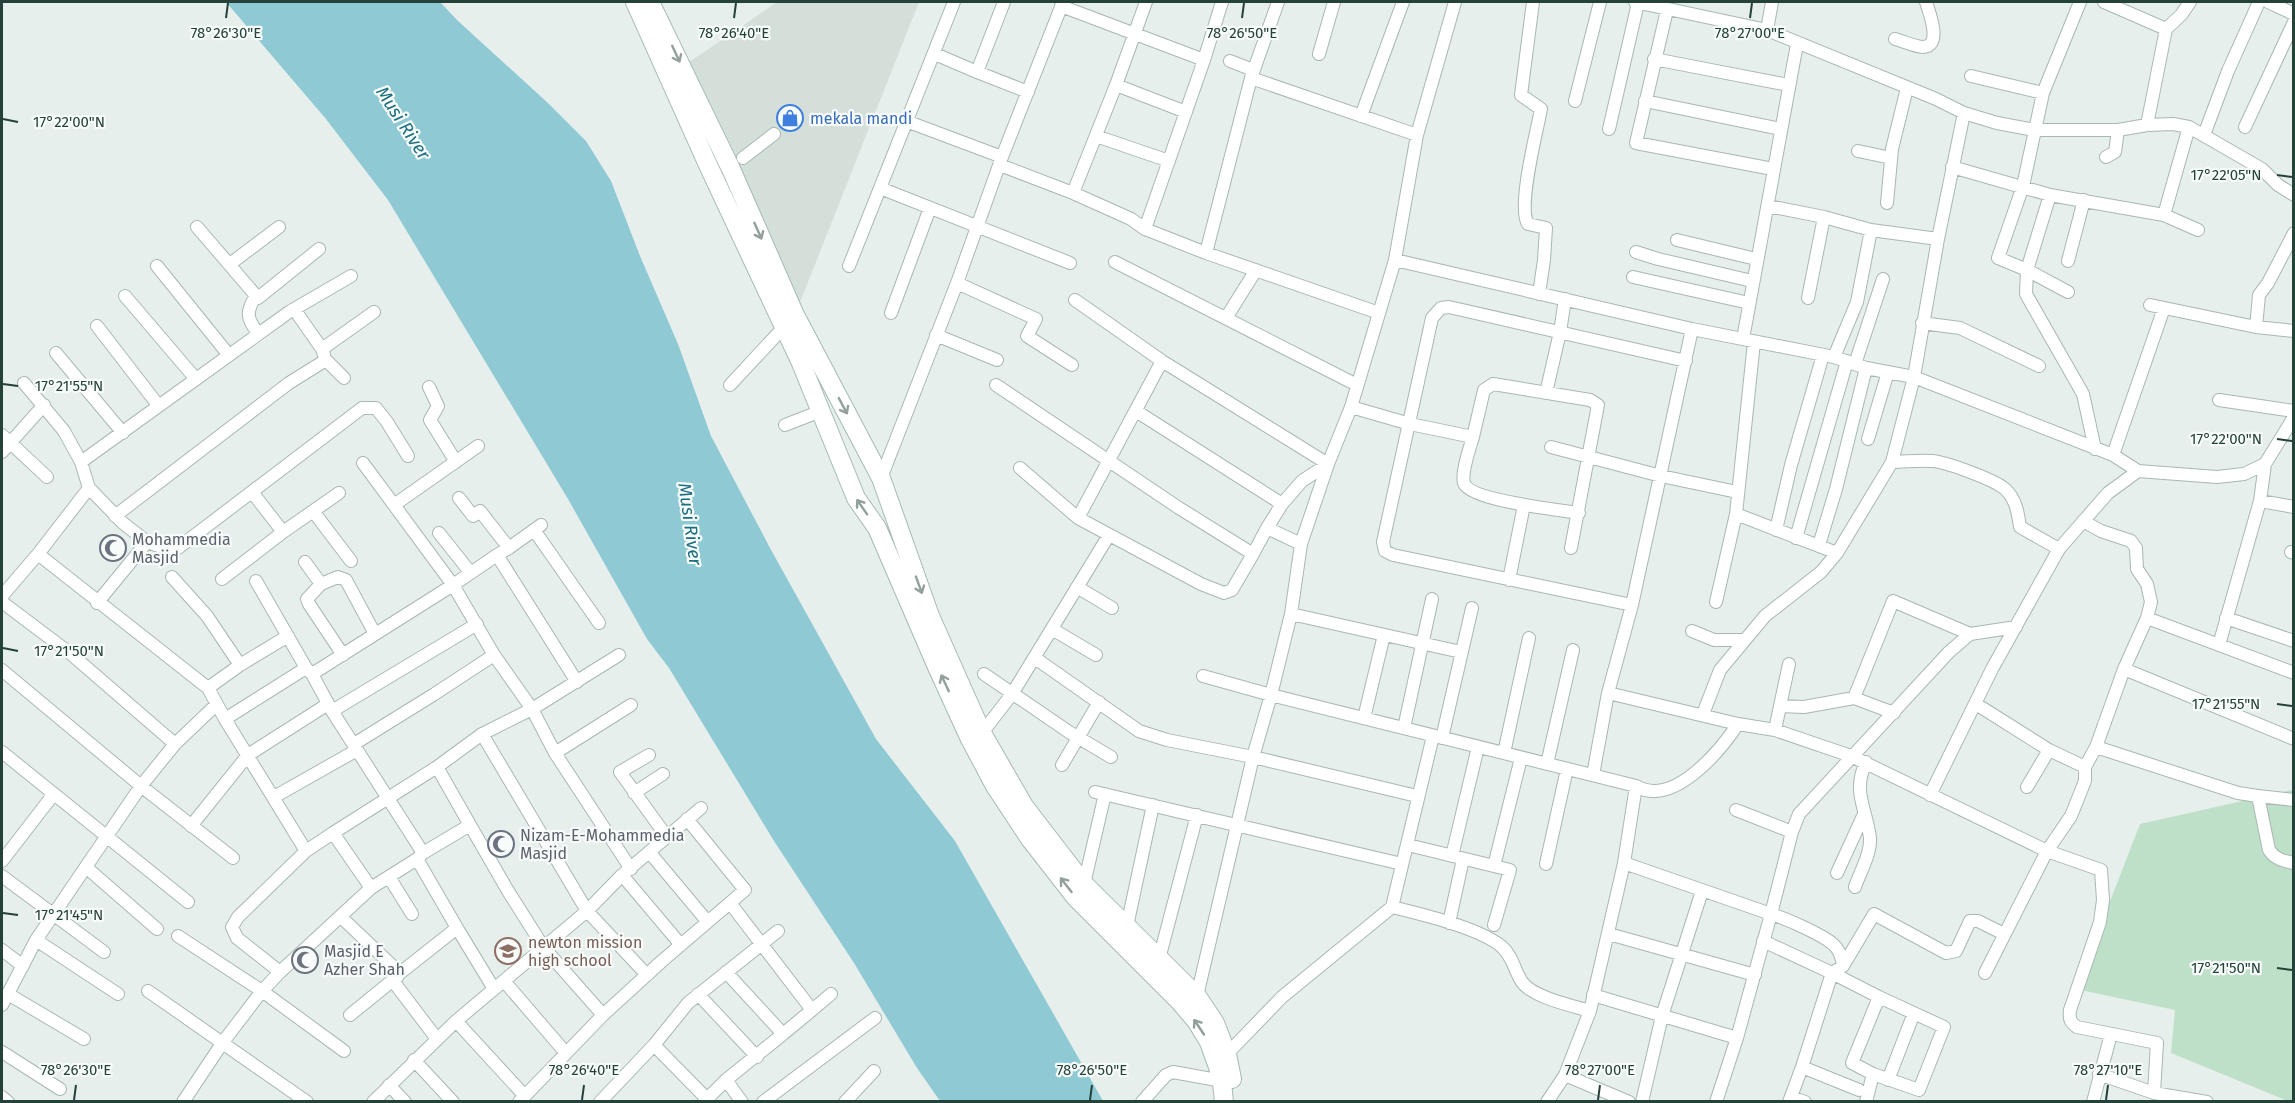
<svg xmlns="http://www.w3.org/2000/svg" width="2295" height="1103" font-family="'Fira Sans',sans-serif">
<rect width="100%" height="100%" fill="#e6efeb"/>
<path fill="#d4dfda" d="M777,2h142l-124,313 -113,-248z"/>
<path fill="#bfe0c8" d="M2291,790l2,1v310h-5l-117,-48 4,-43 -99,-21 64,-165z"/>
<path fill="#8ec9d4" d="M226,2h214l17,18 92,84 37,37 25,40 29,75 38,88 33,92 59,112 106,191 79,102 148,260h-163l-23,-33 -63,-105 -80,-122 -105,-173 -22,-29 -79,-140 -180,-299 -62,-81z"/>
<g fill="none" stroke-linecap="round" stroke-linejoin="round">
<defs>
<path id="street" d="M1004,2l-27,70 51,20
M1533,2l-12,93 20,14c-4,22 -24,98 -13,115l18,4 -2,32 -5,34
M1635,2l132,28 169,69 28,14 33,10 38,7h83l29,-5 26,-1 16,3 73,42 16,16 16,10
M2104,2l62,27 -19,96
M2268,2l26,12
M1061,6l143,54
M1667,10l-31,133 137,26
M2166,29l15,-14 9,-13
M1767,30l5,-28
M1895,39c8,2 20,8 28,8 20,-1 6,-35 3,-45
M935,54l42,18
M1319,54l15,-52
M1654,59l135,26
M1230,61l23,9
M1971,76l72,17
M1251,78l166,57
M1116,85l70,27
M1575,101l25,-99
M1645,101l135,28
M1361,116l42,-114
M906,121l96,36
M2245,127l49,-105
M1609,129l29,-126
M2204,135l24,-64 31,-69
M1096,136l73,25
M1858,151l33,7
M2106,157l9,-5 3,-22
M743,158l31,-24
M1000,165l73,28 58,26 14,10 61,24 173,60
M1952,167l98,28 114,20 34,15
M880,188l190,75
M1073,193l43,-108 30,-83
M2050,195l-23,75 -1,24 57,100 12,55
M1887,203l5,-54 15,-61
M1768,206l56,11 47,13 67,9
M2164,215l25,-88
M197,227l61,71 61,-49
M1145,229l59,-169 18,-58
M1677,240l79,19
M1636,252l22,7 94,22
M1206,253l45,-175 27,-76
M1395,260l297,69 142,28 32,11 48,9 199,78 25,16 79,6 27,-3 21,-10
M2068,261l16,-61
M1115,262l242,123
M230,264l49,-37
M157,266l71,88
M849,266l105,-264
M1633,277l116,26
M957,283l79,36 -9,17 45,29
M2068,292l-41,-22 -29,-12 25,-72 20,-93 37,-91
M256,295c-10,17 -10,23 2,38
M125,296l70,82
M1808,298l16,-81
M1075,300l87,61 166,103 -26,17 -20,23 -15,24
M2150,305l106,22 38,4
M294,309l28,40 2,6
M891,313l39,-105
M1226,318l30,-48
M1922,323l38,5 79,38
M97,326l61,79
M2256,327l3,-32 9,-12 26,-50
M936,335l61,25
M1743,339l54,-295
M322,349l52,-37
M56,353l67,80
M1834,357l23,-55 14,-72
M1855,364l28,-85
M24,383l40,48 17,31 8,26 34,35 24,19 21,7 10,-1 184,-140h14l11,14 21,34
M730,385l53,-57
M996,385l183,123 74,46 14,-26 34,16
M429,387l9,19 -8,14 26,42
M1546,393l14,-61 5,-33
M2219,400l75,11
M1351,407l59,17 63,13c-3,10 -12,36 -9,46 5,17 95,27 115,30
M1136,411l146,93
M785,425l36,-14
M2,435l45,42
M1473,437l11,-47 9,-6 97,16 8,5 -27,143
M1868,439l20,-67
M1551,447l110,29 76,16
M2,452l42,-47
M2113,455l51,-147
M81,462l208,-150 62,-36
M1892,462c15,0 33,-3 47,0 14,3 56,18 66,27 11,10 13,24 15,38l39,22
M363,463l90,122 44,-30 80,127
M1020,468l58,50 123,66 23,9 8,-3 21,-36
M881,478l76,-195 45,-126 61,-155
M252,492l31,40
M459,498l14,18 7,-5 29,37 -12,7
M2260,501l34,6
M394,505l84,-59
M313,511l38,50
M1736,514l101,39
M115,516l174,-133 37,-23 18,18
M1078,518l84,-157
M534,530l65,93
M1776,530l15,-65 32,-110
M439,533l31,39
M1796,538l51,-177
M1819,545l17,-56 30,-121
M509,548l32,-23
M2291,552l3,1
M38,554l170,134 17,31 81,132
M305,562l16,22 -14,15 2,5 34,51
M172,577l35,39 33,49
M222,579l61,-47 56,-39
M1509,580l15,-75
M256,581l50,87 6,6 20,37 91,142 47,-28 -33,-58
M321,584l17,-7 8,3 29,54
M1077,587l35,21
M2,596l36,-42 51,-66
M2,602l69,52 104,90
M1716,602l20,-88 18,-172
M97,603l50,-61
M1632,605c-80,-16 -159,-34 -239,-50l-8,-4 -2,-9 49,-224 9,-10 8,-1 237,54
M1291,614l170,38
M2147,618l147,55
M2226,618l68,23
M1052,629l44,26
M1692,631l22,9h31
M2219,645l41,-144 5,-37 29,-47
M1035,658l104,73 28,9 86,17 164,39
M2124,669l170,70
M2,670l139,116 92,72
M312,674l141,-89 41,70 38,54 23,44 76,116
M984,674l85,58 42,25
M1203,676l68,19 365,91c37,22 84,-35 102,-62
M208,688l32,-23 48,-29
M1608,693l130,31 37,6 76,26 196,95 54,19 2,30 -3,22 -30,88c-1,9 0,12 7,17l80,16 -3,50
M1854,698l39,-97 77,33
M1976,704l73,46 36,17
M1780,706l9,-42
M332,711l145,-87
M1703,714l17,-44 45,-54 56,-44 16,-19 55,-91 22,-85 24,-138 26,-126
M1364,718l20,-83
M225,719l81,-51
M1404,728l28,-129
M1775,730l5,-24 24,1 50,-9 40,15
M982,733l30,-39 97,-159
M482,734l105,177 60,64
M1442,738l30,-130
M354,744l79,-49 61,-40
M2096,747l142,46 20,3
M2,752l186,150
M555,753l76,-48
M1504,753l25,-115
M649,755l-29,17 47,65
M1547,764l26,-114
M1062,765l37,-63
M1593,775l15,-82 24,-88 60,-276
M2027,787l22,-37
M1095,792l307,72
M634,793l29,-19
M1930,795l62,-126 67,-120 49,-56 30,-22
M274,797l83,-47
M2294,800l-36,-4 11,54c6,9 14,11 25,13
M1736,810l56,22
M470,825l38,66 36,57 59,67
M191,826l57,-71 80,-51
M333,833l38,55
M1408,845l86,21 27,-108
M650,853l57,68
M1452,856l26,-109
M2,861l51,-66
M1624,863l147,51 -34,124 -21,64
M1546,864l21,-95
M1494,866l16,4 -16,55
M87,868l70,61
M1837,873l27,-59
M622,875l59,70
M2,876l102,76
M389,877l23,37
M1084,884l21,-90
M1855,887c5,-15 16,-33 15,-49 -4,-31 -18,-46 -4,-76
M730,903l82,107 -29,24
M1392,907c29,7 87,21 109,39 12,10 13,24 21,36 10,15 51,24 68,29
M341,917l59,56 57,-45 -40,-69
M1449,923l14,-64
M1127,926l26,-121
M457,928l37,61
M1609,934l146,41
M178,936l84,55 82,60
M36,940l82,54
M1763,941l69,32 -30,94 -13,35
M2,950l21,16
M1159,959l38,-144
M1843,966l31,-52 72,39 10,-2 14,-30h8l26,13
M280,972l-43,-34 -5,-11 6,-10 68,-66 27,-18 104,-66 45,-33 50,-25 87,-54
M1832,973l11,-7c-1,-8 -3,-16 -10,-22 -12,-10 -46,-25 -62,-30l21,-82 7,-18 150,-162 21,-18 46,-7
M1832,973l47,24 65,30 -25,63 -46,-16 -21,-11 27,-66
M1985,973l62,-122 24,-35 14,-35v-14l11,-20 28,-78 23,-51 4,-16 -4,-18 -10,-15 -1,-21 -5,-7 -30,-10 -18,-10
M393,981l44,58
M504,981l61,71
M148,991l159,111
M8,994l76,45
M698,994l59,63
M1593,995l144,43
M1197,996l56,-239 18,-62 20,-81 10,-70 27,-80 23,-57 44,-147 22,-125 38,-133
M2,1005l34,-65 105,-154 34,-42 42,-40
M812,1010l19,-16
M350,1015l48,-39
M456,1021l68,74
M654,1045l53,54
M2,1052l58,37
M1227,1054l55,-57 110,-90 41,-171
M414,1060l39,42
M1802,1067l57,23
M2099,1074l55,19 53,9
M1565,1075l64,27
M726,1080l16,22
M1888,1080l26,-67
M389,1085l16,17
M2,1097l6,5
M1791,1097l14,5
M183,1102l40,-60 39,-51 18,-19 91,-84 46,-29 6,-6
M373,1102l83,-81 131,-110 35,-36 79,-67
M519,1102l84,-87 59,-54 83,-71 -58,-71
M600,1102l54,-57 34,-42 90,-72
M704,1102l22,-22 57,-46 -57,-62
M763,1102l112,-84
M845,1102l29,-31
M1142,1102l24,-27 7,-3 55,10
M1547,1102l18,-27 25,-64 34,-148 12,-77
M1642,1102l20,-86 40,-125
M1866,1102l7,-28
M2093,1102l18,-68"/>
<path id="secondary" d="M635,2l73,163 93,198 55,135 21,30 60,139 32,70 26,49 35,53 46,59 105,105 16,19 12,20 9,25 4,15 2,20
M650,2l81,167 64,146 86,163 49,138 52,117 42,73 60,78 113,112 18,27 12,31 5,25"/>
</defs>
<use href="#street" stroke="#a8b8b2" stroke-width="14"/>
<use href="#secondary" stroke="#a4bbb3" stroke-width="20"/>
<use href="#street" stroke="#fff" stroke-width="12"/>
<use href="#secondary" stroke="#fff" stroke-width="18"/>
</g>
<defs><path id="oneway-shaft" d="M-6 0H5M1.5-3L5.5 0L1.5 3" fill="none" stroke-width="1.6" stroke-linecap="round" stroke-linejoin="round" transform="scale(1.5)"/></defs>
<g stroke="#92a09c">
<use href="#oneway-shaft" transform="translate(676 54) rotate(65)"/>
<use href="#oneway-shaft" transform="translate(758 231) rotate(66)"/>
<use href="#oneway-shaft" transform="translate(843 406) rotate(62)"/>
<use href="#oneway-shaft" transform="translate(862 507) rotate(-125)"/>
<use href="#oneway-shaft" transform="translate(919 585) rotate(70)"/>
<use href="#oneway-shaft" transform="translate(945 683) rotate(-115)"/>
<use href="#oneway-shaft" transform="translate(1066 885) rotate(-128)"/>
<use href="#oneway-shaft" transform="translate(1199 1027) rotate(-124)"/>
</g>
<path fill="none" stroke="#24423a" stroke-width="2" d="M226,18l2,-15M734,18l2,-15M1242,18l2,-15M1750,18l2,-15M3,119l15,3M2277,175l15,2M3,384l15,2M2277,439l15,2M3,648l15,3M2277,704l15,2M3,913l15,2M2277,968l15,2M74,1100l2,-15M582,1100l2,-15M1090,1100l2,-15M1598,1100l2,-15M2106,1100l2,-15"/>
<defs>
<symbol id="shop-ring" viewBox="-11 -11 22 22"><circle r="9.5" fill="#f7fbf9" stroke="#3f7fe0" stroke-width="1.5"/><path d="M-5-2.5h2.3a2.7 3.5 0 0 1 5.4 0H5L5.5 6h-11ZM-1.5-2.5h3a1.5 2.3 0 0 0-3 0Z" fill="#3f7fe0"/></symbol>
<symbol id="mosque-ring" viewBox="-11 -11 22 22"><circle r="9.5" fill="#f7fbf9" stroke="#6b7280" stroke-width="1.5"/><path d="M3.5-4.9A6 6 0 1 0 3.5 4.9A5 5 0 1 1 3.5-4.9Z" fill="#6b7280"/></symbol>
<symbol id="school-ring" viewBox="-11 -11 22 22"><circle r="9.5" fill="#f7fbf9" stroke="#8d6e63" stroke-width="1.5"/><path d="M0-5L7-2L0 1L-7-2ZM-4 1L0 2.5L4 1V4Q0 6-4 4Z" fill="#8d6e63"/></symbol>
</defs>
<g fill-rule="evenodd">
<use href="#shop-ring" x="775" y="103" width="30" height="30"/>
<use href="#mosque-ring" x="98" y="533" width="30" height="30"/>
<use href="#mosque-ring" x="486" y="829" width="30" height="30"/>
<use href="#school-ring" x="493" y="936" width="30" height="30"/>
<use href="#mosque-ring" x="290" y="945" width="30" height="30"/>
</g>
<g text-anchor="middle" stroke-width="4.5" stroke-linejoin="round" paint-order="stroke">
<g font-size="16" fill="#366cbe" stroke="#f7fbf9" text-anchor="start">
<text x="810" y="124">mekala mandi</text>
</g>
<g font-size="16" fill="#5b616d" stroke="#f7fbf9" text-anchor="start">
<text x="132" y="545">Mohammedia<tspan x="132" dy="18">Masjid</tspan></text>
<text x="520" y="841">Nizam-E-Mohammedia<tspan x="520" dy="18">Masjid</tspan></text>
<text x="324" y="957">Masjid E<tspan x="324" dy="18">Azher Shah</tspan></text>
</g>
<g font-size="16" fill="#785e54" stroke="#f7fbf9" text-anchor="start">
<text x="528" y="948">newton mission<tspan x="528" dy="18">high school</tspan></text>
</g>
<g font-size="18" font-style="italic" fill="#1c6f80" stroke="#f7fbf9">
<text transform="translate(403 123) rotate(57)" y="6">Musi River</text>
<text transform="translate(690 524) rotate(82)" y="6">Musi River</text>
</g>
</g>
<g font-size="15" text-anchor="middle" fill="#24423a" stroke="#f7fbf9" stroke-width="4.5" stroke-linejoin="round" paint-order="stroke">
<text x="226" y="38">78°26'30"E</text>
<text x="734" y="38">78°26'40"E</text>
<text x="1242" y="38">78°26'50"E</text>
<text x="1750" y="38">78°27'00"E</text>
<text x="69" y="127">17°22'00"N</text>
<text x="2226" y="180">17°22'05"N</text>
<text x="69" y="391">17°21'55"N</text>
<text x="2226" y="444">17°22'00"N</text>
<text x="69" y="656">17°21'50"N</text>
<text x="2226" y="709">17°21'55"N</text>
<text x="69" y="920">17°21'45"N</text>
<text x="2226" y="973">17°21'50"N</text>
<text x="76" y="1075">78°26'30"E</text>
<text x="584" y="1075">78°26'40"E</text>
<text x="1092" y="1075">78°26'50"E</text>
<text x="1600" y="1075">78°27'00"E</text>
<text x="2108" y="1075">78°27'10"E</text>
</g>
<rect width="2295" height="1103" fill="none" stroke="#24423a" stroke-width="6"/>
</svg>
